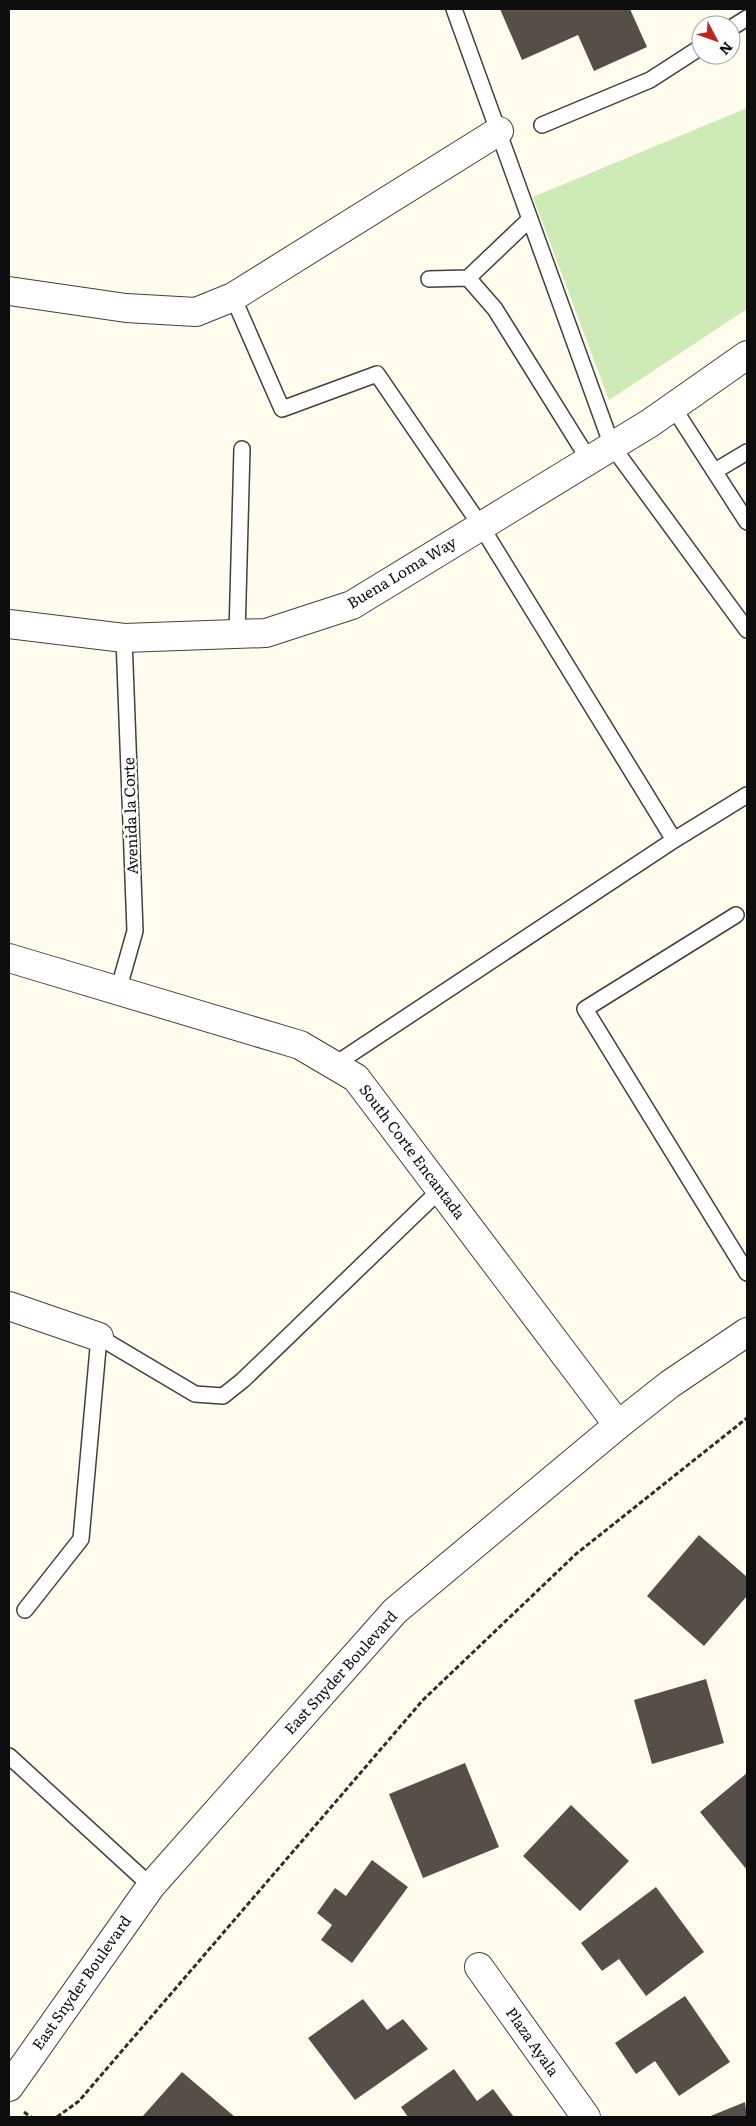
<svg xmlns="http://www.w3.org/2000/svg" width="756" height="2126" font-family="Literata,serif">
<rect width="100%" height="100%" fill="#fffced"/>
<path fill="#ceeab6" d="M747,108v201l-138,91 -76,-203z"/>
<path fill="#564f49" d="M500,9h130l17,38 -53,24 -16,-36 -56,25z
M699,1535l48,42v19l-43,50 -57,-50z
M706,1679l18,64 -72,21 -18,-64z
M465,1763l34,84 -76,31 -34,-84z
M747,1773v97l-47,-58z
M571,1805l58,56 -49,50 -57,-55z
M372,1860l36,27 -56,76 -31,-23 11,-15 -15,-12 18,-25 11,8z
M656,1887l48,65 -58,44 -27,-37 -17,12 -21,-28z
M685,1996l45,66 -51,34 -24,-35 -19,13 -21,-31z
M363,1999l24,31 16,-11 25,30 -73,51 -47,-62z
M454,2069l23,32 16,-12 21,28h-106l-7,-10z
M182,2072l53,45h-93z
M745,2102l2,15h-39z"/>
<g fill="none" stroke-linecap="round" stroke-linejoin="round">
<defs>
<path id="service" d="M454,9l158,437 135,184
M731,28l16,-10
M542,125l108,-45 51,-33
M468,278l62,-59
M429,279l39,-1 27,31 94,151
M233,297l49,112 95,-35 104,152 193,314
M673,407l74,115
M715,471l32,-19
M237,635l5,-186
M736,915l-151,94 162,264
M118,991l17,-60 -11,-293
M334,1065l340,-225 73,-45
M25,1610l56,-71 18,-202 96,57 28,2 20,-16 197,-190
M9,1756l142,130"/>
<path id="minor" d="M9,291l117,17 70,4 37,-15 266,-166
M9,624l115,14 142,-5 86,-28 298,-182 97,-68
M9,958l291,87 56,33 262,347
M9,1306l90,31
M479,1967l107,150"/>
<path id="tertiary" d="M9,2087l142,-201 244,-275 223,-186 52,-41 77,-52"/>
</defs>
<use href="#service" stroke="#404040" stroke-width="18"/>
<use href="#minor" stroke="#404040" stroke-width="30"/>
<use href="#tertiary" stroke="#404040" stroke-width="30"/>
<path stroke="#2f2f2f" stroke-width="3" stroke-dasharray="5 2.5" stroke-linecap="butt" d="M24,2112l7,5
M57,2117l22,-16 344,-401 153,-146 171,-136"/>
<use href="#service" stroke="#fff" stroke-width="15"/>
<use href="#minor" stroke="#fff" stroke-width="28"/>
<use href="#tertiary" stroke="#fff" stroke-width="28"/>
</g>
<g text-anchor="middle" stroke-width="5" stroke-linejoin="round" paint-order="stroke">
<g font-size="15" fill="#0d0d0d" stroke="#fff">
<text transform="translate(402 573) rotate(-31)" y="5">Buena Loma Way</text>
<text transform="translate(131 816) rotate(-92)" y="5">Avenida la Corte</text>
<text transform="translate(412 1152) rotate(53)" y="5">South Corte Encantada</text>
<text transform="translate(341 1673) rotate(-48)" y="5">East Snyder Boulevard</text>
<text transform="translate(82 1983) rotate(-55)" y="5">East Snyder Boulevard</text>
<text transform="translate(532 2042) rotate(55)" y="5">Plaza Ayala</text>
</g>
</g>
<rect width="756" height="2126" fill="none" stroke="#0d0d0d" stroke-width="20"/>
<g transform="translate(716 40) rotate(131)"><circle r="24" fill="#ffffff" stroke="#9e9e9e"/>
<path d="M0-4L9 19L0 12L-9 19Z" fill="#bf2322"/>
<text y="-8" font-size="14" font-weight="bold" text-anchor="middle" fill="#0d0d0d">N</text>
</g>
</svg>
